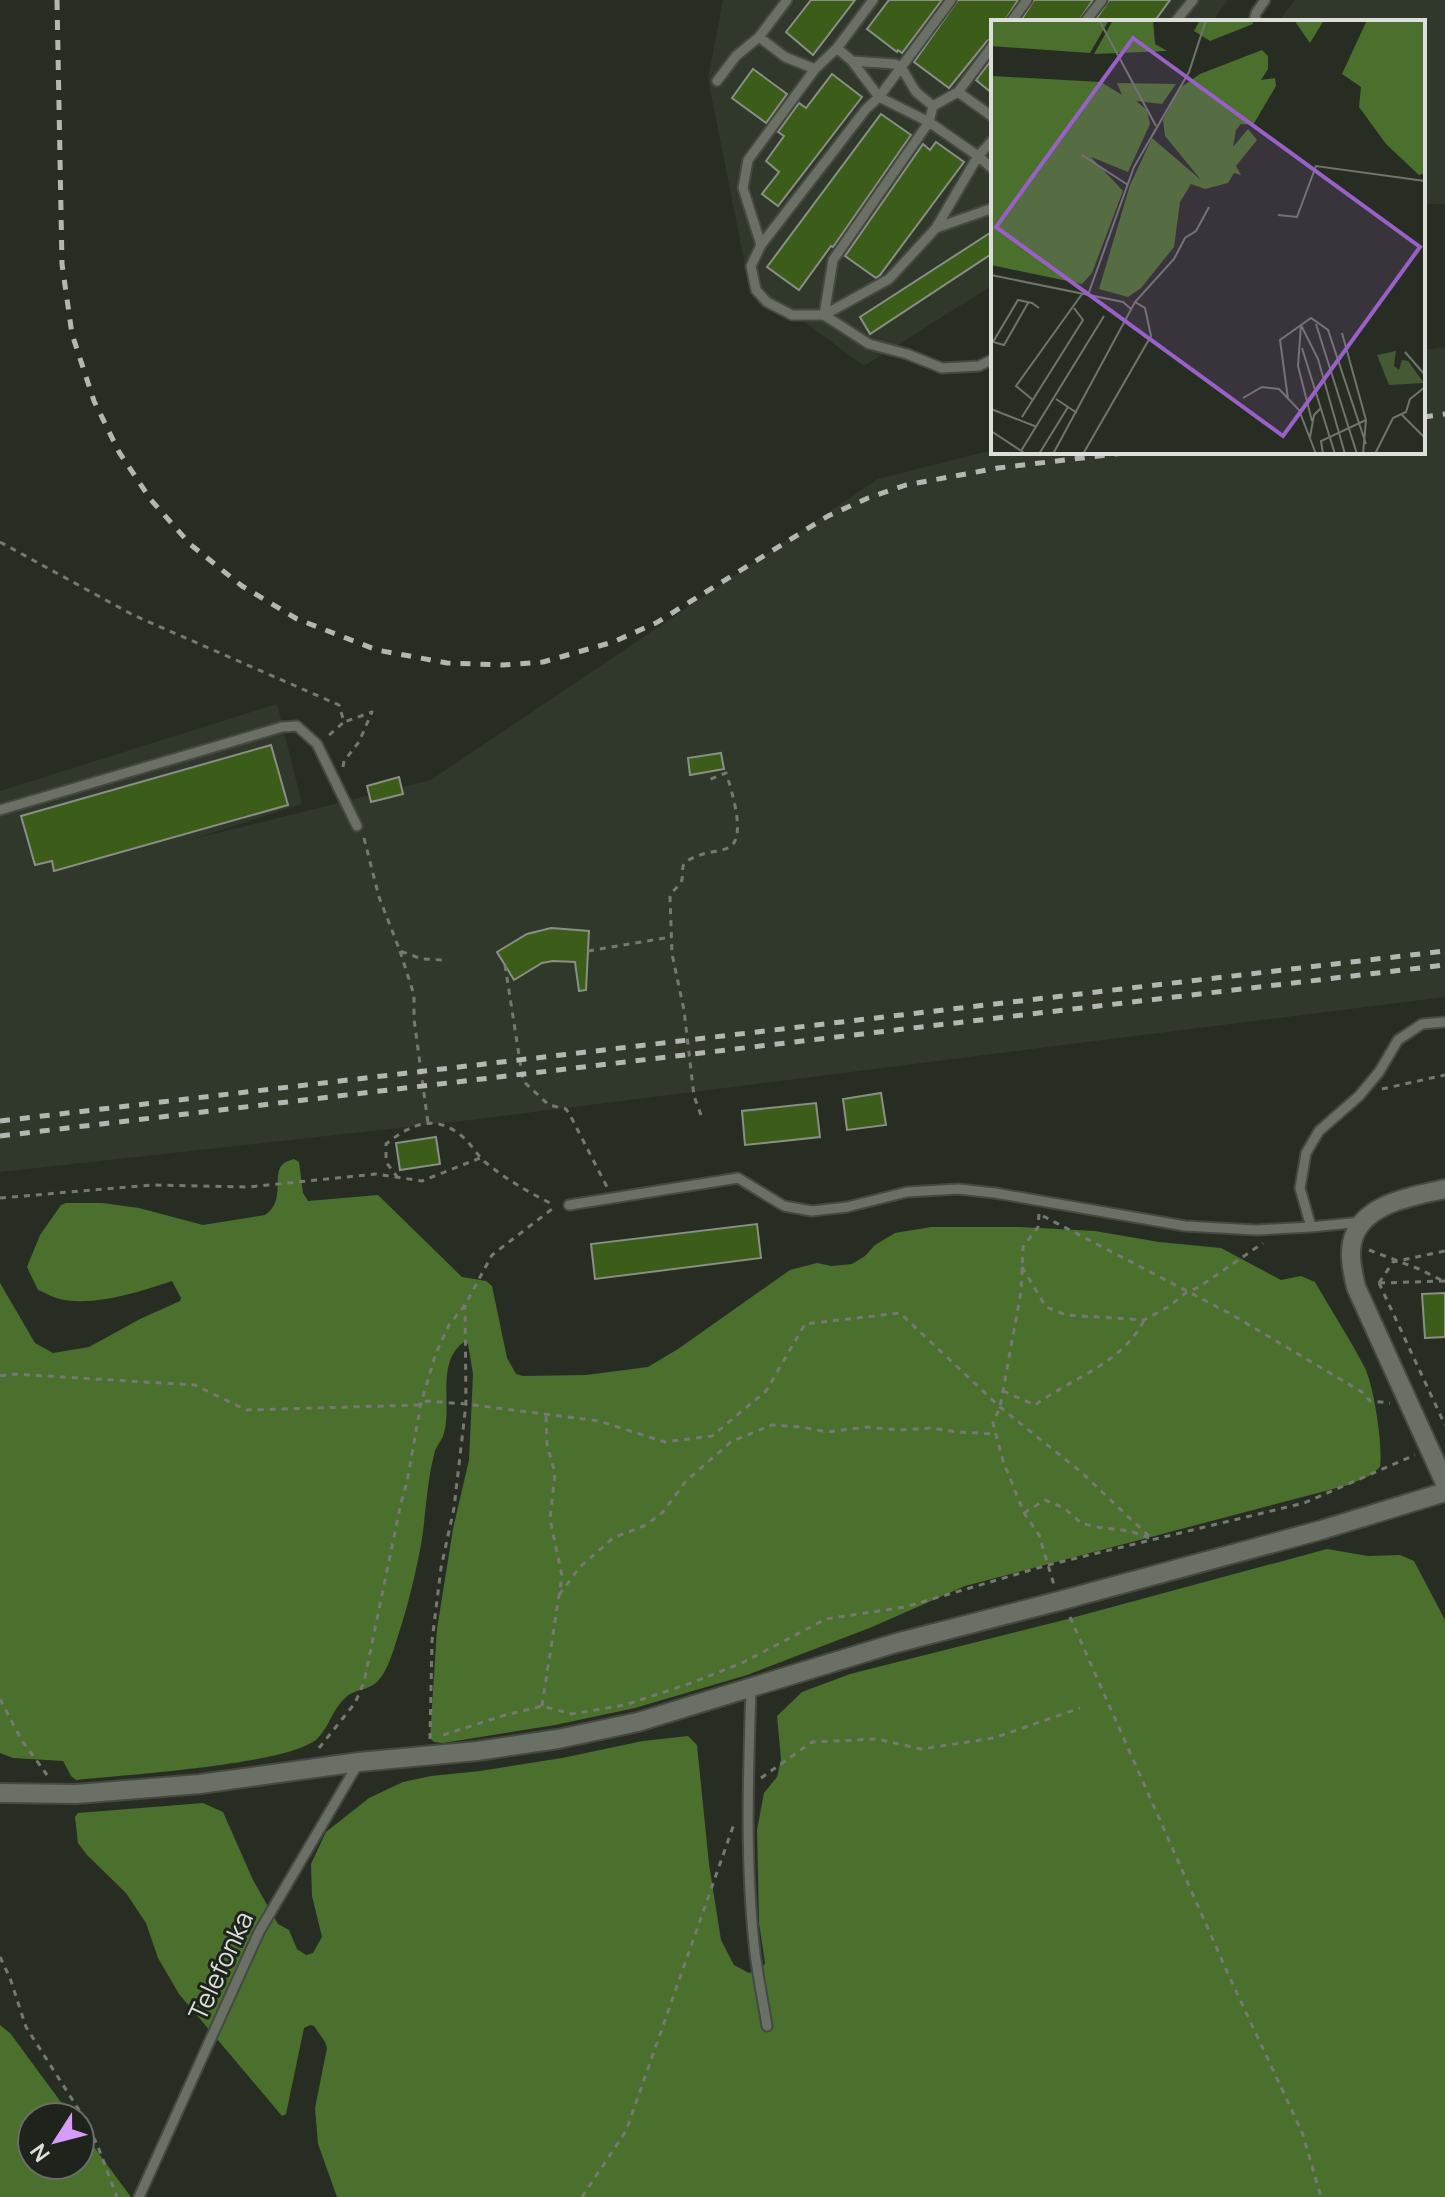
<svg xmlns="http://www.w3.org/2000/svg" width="1445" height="2197" font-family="Manrope,sans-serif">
<rect width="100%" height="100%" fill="#282d24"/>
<path fill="#30382b" d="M723,0h505l-16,22h-219v263l-129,81 -116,-86 -40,-201z
M1295,0h150v204h-22v-182h-145z
M1445,347v650l-975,123 -470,52v-381l277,-87 25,100 -113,36 242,-60 447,-301 115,-29v2h430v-102z"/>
<path fill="#4b6f2c" d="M294,1159l5,3 4,31 5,8 70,-6 84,82 24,4 6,5 15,72 9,16 7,2 63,-1 62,-8 30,-18 112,-79 27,-7 15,3 20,-2 13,-8 10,-11 20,-12 36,-6h89l75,4 64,11 62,6 60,32 20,-4 14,6c16,28 35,57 50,86 9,19 18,78 15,99l-11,9 -21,9 -383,101 -93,41 -125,48 -112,33 -80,17 -112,18 -9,-1 -4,-4 7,-109 16,-100 16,-69 4,-86 -5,-30 -4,-2c-28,19 -12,64 -20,91 -2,8 -9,14 -10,22 -7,27 -8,56 -12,84 -6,34 -14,67 -25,100 -4,13 -10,33 -20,43 -10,9 -23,7 -32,16 -13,12 -16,29 -27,40 -27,27 -197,37 -242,42l-5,-4 -8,-15 -50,-3 -13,-5v-470l35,60 18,10 36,-6 51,-28 40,-18 1,-3 -9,-17c-33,11 -81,27 -116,17 -6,-2 -12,-6 -18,-8l-11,-23 13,-32 21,-30 5,-2h36l37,5 64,17 62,-10c21,-14 7,-40 17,-50 2,-3 9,-5 12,-6z
M1327,1549l41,7 32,-1 14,6 31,59v577h-1108l-19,-53 -3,-36 12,-60 -2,-6 -11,-16 -4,-1 -6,3 -18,86 -4,2 -103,-122 -21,-36 -12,-35 -20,-30 -39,-38 -9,-12 -3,-26 3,-4 125,-10 20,9 30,68 25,44 11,6 8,19 9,6 7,-2 9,-16 -10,-41 -1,-32 15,-32 43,-34 34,-16 28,-6 49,-5 82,-13 81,-17 45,-5 9,9 12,119 12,76 13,25 15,8 13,-5 3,-5 -6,-40 -2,-93 7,-37 13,-16 4,-18 -4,-43 25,-24 48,-18 214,-54z
M0,2025l10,8 62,84h-40v48h48v-37l51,69h-131z"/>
<path fill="#3b5d19" stroke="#898f85" stroke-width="2" d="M811,0h44l-42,55 -27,-23z
M889,0h53l-40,53 -4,-3 -1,2 -30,-23z
M958,0h60l-14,22h-11v16l-6,3 -38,47 -35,-26z
M1034,0h59l-15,22h-58z
M1109,0h61l-16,22h-60z
M993,58v36l-17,-14z
M753,69l34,25 -21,29 -34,-25z
M832,74l30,23 -84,109 -16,-12 17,-22 -13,-11 18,-25 -6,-4 21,-29 7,5z
M881,114l30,21 -78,112 -2,-1 -32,44 -32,-23z
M936,142l28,20 -84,113 -4,3 -31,-22 78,-112 7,6z
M993,231v22l-123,81 -10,-17z
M271,745l17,60 -234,66 -2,-10 -17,4 -14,-49z
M721,753l3,16 -34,6 -2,-17z
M399,777l4,17 -32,8 -4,-16z
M551,928l38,3 -3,59 -7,1 -4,-29 -22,-1 -11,2 -28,17 -17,-28 30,-18z
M881,1093l5,32 -39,5 -4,-31z
M816,1103l4,34 -75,8 -3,-34z
M436,1137l4,27 -40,6 -4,-27z
M757,1224l4,34 -166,21 -4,-35z
M1445,1293v44l-20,1 -3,-44z"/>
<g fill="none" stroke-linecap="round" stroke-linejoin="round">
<defs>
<path id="lane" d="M951,0l-72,97 -13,12 -105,136 -10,21 5,24 11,12 25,13h32l45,29 38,10 35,14 37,-2 14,-7
M1011,22l16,-22
M1085,22l17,-22
M1175,22l18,-22
M1254,22l2,-9 9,-13
M759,37l26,20 30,12
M837,48l15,13 27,36 50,25 49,34 15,13
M852,61l43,3 6,3 15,25 17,14
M717,81l19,-25 23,-19 28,-37
M958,92l35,25
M936,228l42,-72 15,-16
M761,245l-18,-57 5,-28 67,-91 22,-21 36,-48
M824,315l9,-55 96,-138 4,-16 25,-14 35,-47
M824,315l65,-36 47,-51 57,-20
M0,810l282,-83 15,-1 20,18 40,82
M569,1205l169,-27 46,28 28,5 35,-4 60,-15 51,-3 37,4 190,33 71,4 55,-3 50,-5
M1311,1227l-11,-39 6,-35 13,-22 40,-35 20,-24 19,-32 24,-16 23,-2
M751,1688c-3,89 -6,177 4,265 3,24 8,48 12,73
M139,2197l120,-265 100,-170"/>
<path id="street" d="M1445,1189c-33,7 -85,15 -93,54 -3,15 1,30 4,44l89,196
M0,1793l76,1 124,-10 159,-22 118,-11 81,-12 80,-17 258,-79 163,-42 262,-71 124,-38"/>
</defs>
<use href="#lane" stroke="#464942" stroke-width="13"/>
<use href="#street" stroke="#464942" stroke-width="22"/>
<path stroke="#757972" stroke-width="3" stroke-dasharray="6 6" stroke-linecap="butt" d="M0,542l133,73 206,90 5,17 -16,14
M343,767l1,-6 15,-19 13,-30 -28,10
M364,838l15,59 21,54 22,8 22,1
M400,951l14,44v24l14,104
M588,951l83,-14
M505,965l18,116 26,24 17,4 4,6 37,72
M1382,1089l63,-14
M701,1115l-7,-19 -10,-86 -12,-56 -2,-57c2,-7 7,-8 11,-15 3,-5 0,-13 3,-18 3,-4 12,-8 16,-9 10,-4 23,-3 31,-9 15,-11 0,-58 -5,-73l-18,7
M398,1178l-12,-16v-18c26,-21 51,-31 78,-6 8,7 13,17 21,24 22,18 43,30 69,43
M0,1198l151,-13 97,2 128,-13 46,7 58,-23
M1039,1214l-1,13 -15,20 -2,45 -21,115 -7,16 10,38 21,52 15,22 15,50
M1043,1216l186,97 133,79 8,9 20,2
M1369,1250l50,19 24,12
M1022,1267l24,40 20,8 78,5 24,-13 19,-15 12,-5 64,-44
M1379,1283l66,142
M1379,1283l14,-21 52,-11
M1379,1283l66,-2
M0,1376l13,-2 182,11 51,25 172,-5 9,-4 39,3 133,17 66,21 47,-6 54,-45 39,-67 95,-11 100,94 81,65 72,68
M1003,1391l32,14c37,-27 88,-42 109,-85
M1024,1513l21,-13 19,8 17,15 15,4 34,4 19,7
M559,1595l20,-27 34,-30 33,-13 17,-13 23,-31 46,-40 40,-16 29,2 26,5 39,-5 33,3 33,-2 25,4 39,2
M1070,1617l159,359 73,156 19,65
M0,1699l21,40 26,36
M542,1706l20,-130 -12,-57 5,-46 -8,-28 -1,-30
M443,1735l59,-19 40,-10 30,8 53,-9 66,-22 51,-20 84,-44 79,-12 143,-42 256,-62 111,-48
M430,1739l2,-98 9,-73 13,-60 12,-104 -1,-99
M319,1748l36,-45 9,-21 37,-179 6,-21 14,-79 15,-50 13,-28 16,-20 27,-50 64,-49
M761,1778l51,-36 65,-3 44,10 73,-11 86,-30
M0,1957l10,21 16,49 53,83 18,34 20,53
M582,2197l44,-66 108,-307"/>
<use href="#lane" stroke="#6a7066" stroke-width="9"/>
<use href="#street" stroke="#6a7066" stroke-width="18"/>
<path stroke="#b3b6b1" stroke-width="5" stroke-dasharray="10 10" stroke-linecap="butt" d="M57,0l5,264 10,70 22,67 25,51 32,48 40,45 51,41 55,33 80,31 70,13 55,2 41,-3 70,-20 43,-19 172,-107 40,-18 38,-13 92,-17 134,-16
M1423,417l22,-3
M0,1121l1445,-170
M0,1136l1445,-171"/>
</g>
<g text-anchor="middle" stroke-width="6" stroke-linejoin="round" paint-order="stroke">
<g font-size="26" fill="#dbded9" stroke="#1e231b">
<text transform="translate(221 1966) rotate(-65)" y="9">Telefonka</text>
</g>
</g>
<g transform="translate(991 20)">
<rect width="434" height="434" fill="#282d24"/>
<path d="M405,331l-2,15 5,4 3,-10 6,1 16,22 -35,2 -12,-30z" fill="#445934"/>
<path d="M0,0h118l-19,33 -99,-7zM122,0h40l2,24 12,7 -73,3zM209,0h52l1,4 -43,17 -16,-10zM303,0h30l-14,23zM376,0h58v153l-6,2 -33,-31 -27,-37 2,-20 -19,-13zM271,30l6,6v13l-7,11 14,-2 1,8 -23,39 -12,-1 -5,6 -3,17 15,-18 9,11 -21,26 5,9 -7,-2 -6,10 -23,6 -14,-5 -11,18 -6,45 -33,41 -13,9 -29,-8 31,-104 22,-47 49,42 -36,-44 -2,-16 17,-32 20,-14zM0,56l110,6 21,13 -5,-12 59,1 -14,20 -26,-3 11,9 3,14 -22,48 -37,-15 32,34 -31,82 -10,11 -91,-19z" fill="#4b6f2c"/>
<path fill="none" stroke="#70746c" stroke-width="2" d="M108,0l57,106M91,135l46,30M287,195l19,2 19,-51 109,15M0,255l132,27 8,7M97,275l46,-128 55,-95 17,-52M37,283l-24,42 -11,-3 25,-42 14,3 7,5M325,304l41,130M310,305l17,34 27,95M310,305l-3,41 14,55M351,313l24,87 -3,34M311,328l33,106M414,332l20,23M252,378l19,-11 17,2 20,21 17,44M65,379l21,14M297,379l-8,-59 31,-22 17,12 38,114M42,380l-17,-14 66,-92M0,389l46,18M411,395l23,23M31,397l61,-97 -9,-12M0,411l35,23M319,417l4,-22 7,-7M30,431l83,-135M48,434l29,-47M62,434l82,-152 39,-43 11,-21 11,-7 13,-24M92,434l68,-118 -6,-28 -10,-6M332,434l-2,-13 45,-21M384,434l18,-36 13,-6 4,-13 15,-12"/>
<path fill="#9861c7" fill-opacity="0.15" stroke="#9861c7" stroke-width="4" d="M142,18l287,209 -137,189 -287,-209z"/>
<rect width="434" height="434" fill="none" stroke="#dbded9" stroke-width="4"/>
</g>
<g transform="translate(56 2141) rotate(234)"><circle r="38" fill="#1e231b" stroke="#6a6e67" stroke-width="2"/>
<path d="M0-6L14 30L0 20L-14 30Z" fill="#d79bf9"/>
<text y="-12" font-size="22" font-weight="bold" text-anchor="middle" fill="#dbded9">N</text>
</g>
</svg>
